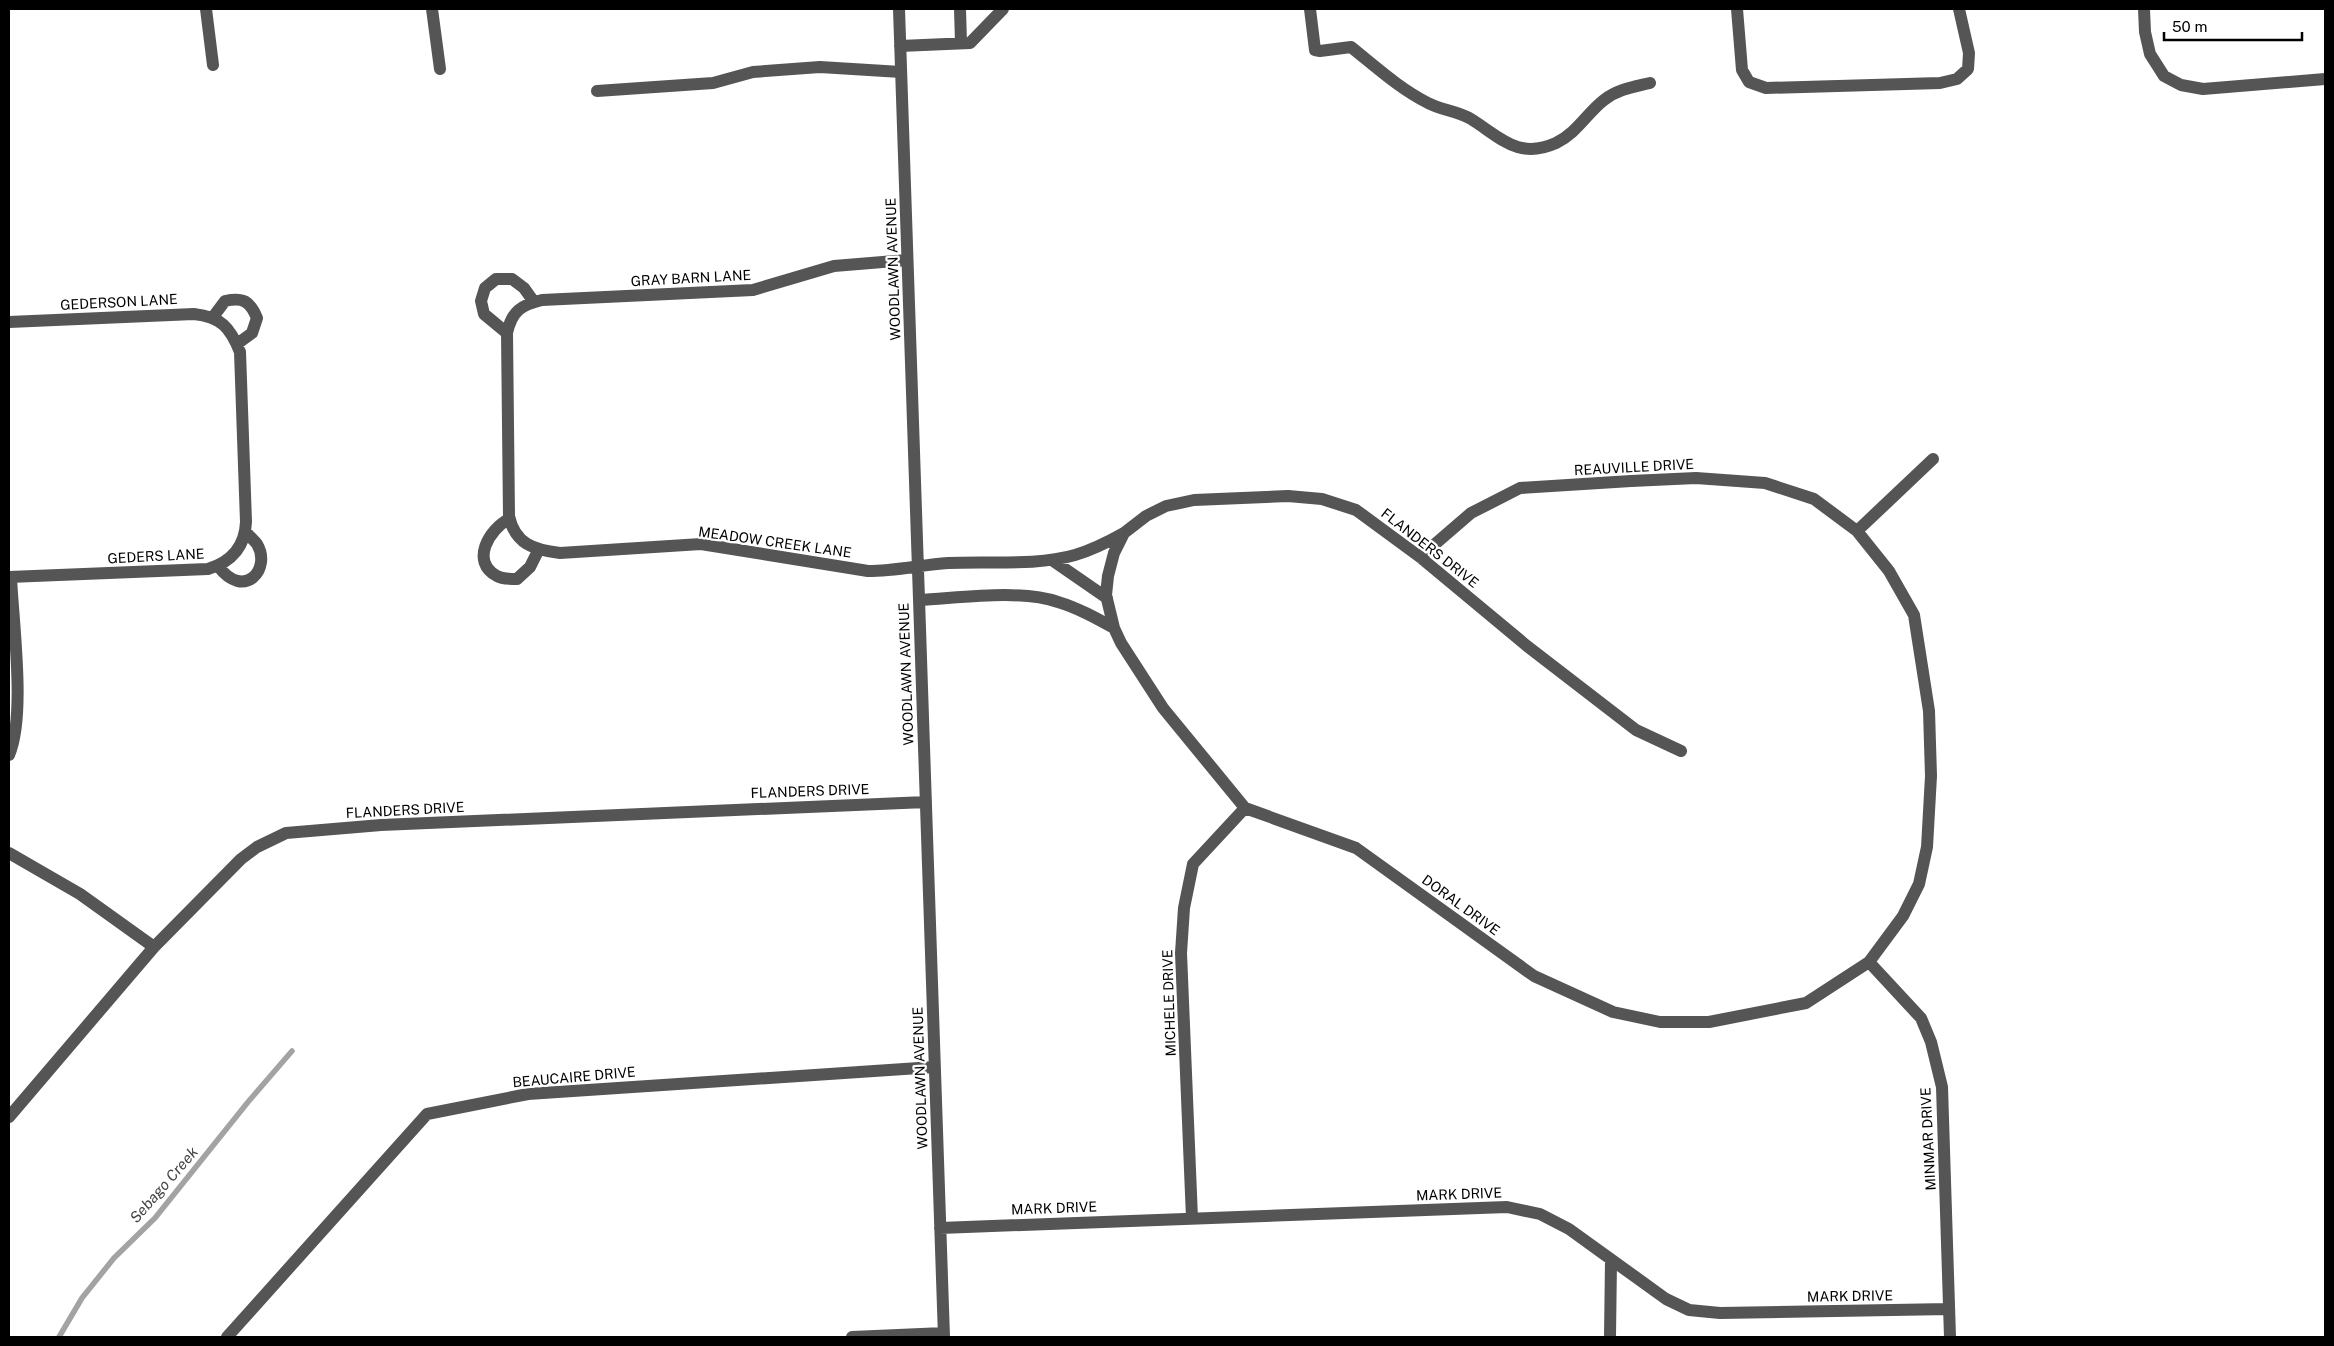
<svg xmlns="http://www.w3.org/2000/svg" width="2334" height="1346" font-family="'Public Sans',sans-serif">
<rect width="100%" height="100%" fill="#fff"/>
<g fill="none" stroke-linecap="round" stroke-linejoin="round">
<path stroke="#a3a3a3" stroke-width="5.5" d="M59,1337l23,-39 32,-40 41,-40 93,-116 44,-51"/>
<path stroke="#555" stroke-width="12" d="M206,9l7,56
M432,9l8,60
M899,9l45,1328
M960,9l1,34
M1310,9l5,41 5,1 31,-4c25,20 49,42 77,56 13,7 30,8 43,16 29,18 47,41 85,24 21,-10 31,-30 48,-43 14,-11 30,-13 46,-17
M1737,9l5,61 7,12 17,6 174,-5 17,-4 11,-10 1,-16 -10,-44
M2144,9l1,23 5,22 14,22 17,9 22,4 122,-10
M900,46l70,-3 33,-34
M597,91l116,-8 40,-11 67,-5 81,5
M907,260l-73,6 -81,24 -211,10c-21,5 -30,11 -35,33l2,183c6,28 25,34 51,37l141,-9 167,27c27,0 53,-6 80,-8 40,-2 89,3 127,-8 17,-5 33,-13 49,-22
M213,317l12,-16c18,-4 25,0 32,17l-5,15 -15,11
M9,322l185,-8c27,3 36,13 46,38l6,170c-1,25 -15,40 -38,47l-199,8
M507,333l-23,-19 -3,-13 4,-13 11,-9h16l12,9 10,14
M509,519c-20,10 -39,43 -12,57 5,3 15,3 20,3l13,-12 8,-16
M1857,531l76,-72
M1420,557l51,-44 49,-25 111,-7 65,-3 69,5 49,16 43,32 32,40 25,44 15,96 2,65 -4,71 -8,37 -16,32 -34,46 -63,41 -97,19h-49l-47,-10 -79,-36 -178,-128 -111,-40 -82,-100 -42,-65 -7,-15 -8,-33 2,-19 6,-23 10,-20 22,-17 20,-10 28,-6 94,-4 34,3 34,11 64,47 107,89 109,84 45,21
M1052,560l55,38
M218,566c26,35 54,3 39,-22 -3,-4 -8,-8 -11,-12
M919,600c41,-2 101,-11 139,2 20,6 38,16 56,26
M9,755c17,-39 4,-132 2,-178
M9,853l71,41 74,53
M1869,962l52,56 10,24 11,45 8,250
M9,1117l145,-170 87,-88 16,-12 29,-14 95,-8 545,-23
M1192,1218l-11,-265 3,-45 9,-44 52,-56
M940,1228l567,-21 33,7 29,15 97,70 23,11 31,3 229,-4
M227,1337l200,-223 101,-20 406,-27
M852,1337l92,-4
M1610,1337l1,-76"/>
</g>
<g text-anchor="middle" stroke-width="4.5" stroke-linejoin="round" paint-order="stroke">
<g font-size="14" fill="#000" stroke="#fff">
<text transform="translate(893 269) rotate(-92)" y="5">WOODLAWN AVENUE</text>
<text transform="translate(691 278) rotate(-3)" y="5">GRAY BARN LANE</text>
<text transform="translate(119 302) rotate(-3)" y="5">GEDERSON LANE</text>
<text transform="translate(1634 467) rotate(-3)" y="5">REAUVILLE DRIVE</text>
<text transform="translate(775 542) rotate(8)" y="5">MEADOW CREEK LANE</text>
<text transform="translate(1430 548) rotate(38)" y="5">FLANDERS DRIVE</text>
<text transform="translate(156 556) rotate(-3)" y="5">GEDERS LANE</text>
<text transform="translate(906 674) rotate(-92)" y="5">WOODLAWN AVENUE</text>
<text transform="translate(810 791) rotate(-2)" y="5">FLANDERS DRIVE</text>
<text transform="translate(405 810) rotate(-3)" y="5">FLANDERS DRIVE</text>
<text transform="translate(1461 905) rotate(36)" y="5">DORAL DRIVE</text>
<text transform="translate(1169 1003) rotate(-92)" y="5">MICHELE DRIVE</text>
<text transform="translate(574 1077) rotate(-5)" y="5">BEAUCAIRE DRIVE</text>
<text transform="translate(920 1078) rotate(-92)" y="5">WOODLAWN AVENUE</text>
<text transform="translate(1928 1139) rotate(-93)" y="5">MINMAR DRIVE</text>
<text transform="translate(1459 1194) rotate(-2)" y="5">MARK DRIVE</text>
<text transform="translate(1054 1208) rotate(-2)" y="5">MARK DRIVE</text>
<text transform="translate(1850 1296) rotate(-1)" y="5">MARK DRIVE</text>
</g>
<g font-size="15" font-style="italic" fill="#444" stroke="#fff">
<text transform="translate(164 1185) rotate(-49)" y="5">Sebago Creek</text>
</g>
</g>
<rect width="2334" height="1346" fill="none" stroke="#000000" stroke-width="20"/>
<path d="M2164 32v8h138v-8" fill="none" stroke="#000000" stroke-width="2.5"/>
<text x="2172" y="32" font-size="15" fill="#000000" stroke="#ffffff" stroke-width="4" paint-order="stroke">50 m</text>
</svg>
